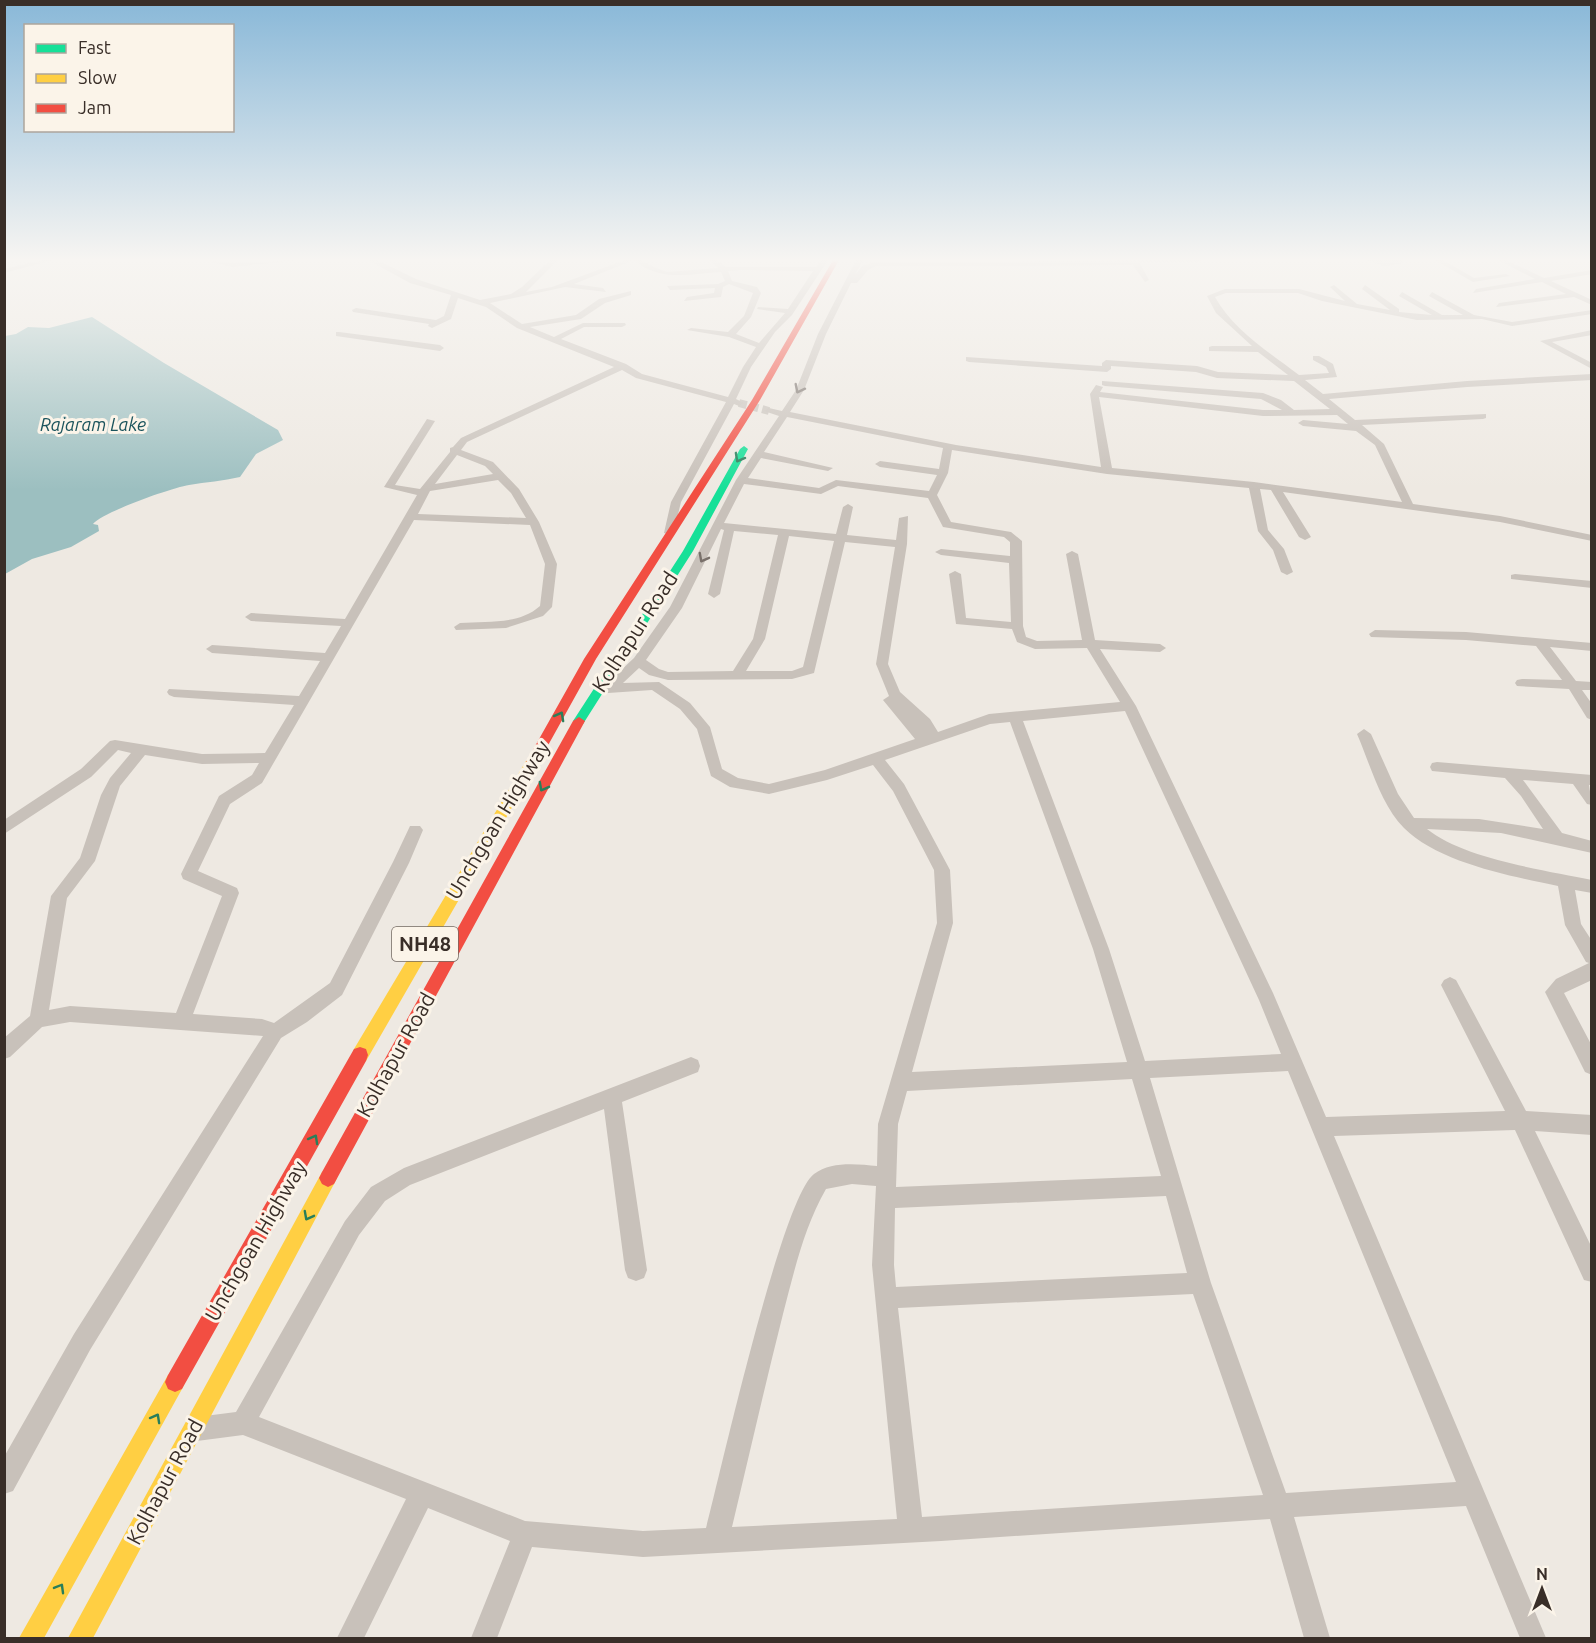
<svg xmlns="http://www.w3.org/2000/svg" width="1596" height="1643" font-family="Ubuntu,sans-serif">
<rect width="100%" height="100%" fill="#eee9e2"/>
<path fill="#9cbfc0" d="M92,317l72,46 114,67 5,10 -27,14 -16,23c-17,4 -34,5 -51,8 -18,3 -86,27 -96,39l5,1 1,6 -28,16 -39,12 -27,15v-238l11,-2 12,-7 21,1z"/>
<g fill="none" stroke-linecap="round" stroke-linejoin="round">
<path stroke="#cac4bd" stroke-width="8" stroke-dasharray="8 4" stroke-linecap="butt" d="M739,403l30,8"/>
<path fill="#c8c1ba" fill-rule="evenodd" d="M42,260h11l-49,13v-4z
M205,260l27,3 68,-3 -68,7z
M368,260h9l39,19 64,21 31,-6 11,-7 28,-27h8l-32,32 26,-5 73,-27h16l15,8 11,4 51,-4 -8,-8h7l9,7h90l5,-7h7l-36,55 -17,17 -24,35 -15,32 8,4 -5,3 -5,-2 -53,98 -8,33 -9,-2 7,-31 55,-100 -90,-24 -14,-8 -155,72 -6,8 32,12 26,27 20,33 18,42 -5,43 -9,9 -37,12 -50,2 -2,-3 6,-4c27,-2 59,2 80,-17l5,-42 -15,-39 -116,-5 -152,263 -32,21 -32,67 39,17 2,5 -46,121 69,5 12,4 56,-40 63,-121 17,-36h10l3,4 -14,33 -67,132 -35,27 -26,16 -191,312 -77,141 -9,3v-37l70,-123 189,-298 -193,-14 -28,5 -32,30 -6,2v-21l26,-22 21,-120 29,-38 21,-63 9,-17 21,-25 -13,-3 -27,27 -87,57v-14l77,-51 29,-28 5,-1 87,14 63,-1 29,-48 -120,-8 -5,-2 -2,-3 2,-3 130,7 21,-35 -108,-8 -6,-4 6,-4 113,8 16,-27 -90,-5 -6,-4 6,-4 94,6 72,-124 -33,-8 43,-68 8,2 -40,64 25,4 30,-37v-4l3,-1 8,-9 153,-71 -97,-39 -31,-21 -28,-9 -7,21 -19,9 -4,-2 1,-2 -76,-12 -1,-2 4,-2 80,12 8,-4 7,-21 -41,-12zM634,260c25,22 56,14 87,12l4,9 -7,3 -51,2 3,4 45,-2 -1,5 -27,4 -3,4 37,-4 2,-10 6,-3 24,9 -9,23 -16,16 -37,-4 -4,2 42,7 27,10 -13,20 -15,30 -86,-23 -16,-10 -65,-25 23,-12h38l4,-2 -1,-2h-42l-29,14 -24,-10 51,-8 24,-16 26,-8v-4l-32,8 -23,16 -54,9 -32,-21 75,-16 41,5 -3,-4 -29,-4zM741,270l72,1 -25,38 -30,-2 -1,2 28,4 -26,30 -23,-9 15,-17 10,-24 -4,-6 -25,-6 -4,-10zM457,455l28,11 8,8 -58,10zM498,480l13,13 15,25 -108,-4 12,-23zM145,755l57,9 57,-1 -7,12 -33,21 -38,78 2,5 39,17 -46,117 -106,-7 -21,4 18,-112 28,-37 25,-75z
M856,260h7l-8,15 7,-9 13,-4 327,-2 -3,2h-60l10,18 -4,2 -12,-17 -257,1 -8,4 -11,13h-6l-25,51 -22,56 -14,22 166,33 145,22 -11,-73 6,-9 7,2 -3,5 163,18h19l-21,-11 -156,-13 -3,-1v-4l161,12 18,7 13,10 36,-1 -36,-28 -77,-3 -21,-6 -85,-6v3l-4,3 -138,-10 -3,-1v-4l136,9v-3l4,-3 91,6 21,6 70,3 -30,-23 -49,-1v-4l3,-1h40l-36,-33 -9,-17 18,-7h74l46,12 -15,-14 4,-2 23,19 33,6 -28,-21 3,-4 34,24v3l33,3 -33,-19 3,-4 40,23h21l-34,-19 3,-4 42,23 38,7 80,-12v4l-80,12 -30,-7 -65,1 -95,-19 -24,-8h-72l-11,4c18,33 54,55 84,78l30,-2 -3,-6 -13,-7v-4h6l14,8 4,13 -32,3 18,14 144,-13 125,-7v6l-125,7 -138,12 26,21 131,-6v4l-3,1 -121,6 22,19 29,60 87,12 92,19v6l-92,-19 -217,-30 28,45 -6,3 -6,-3 -28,-47 -11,-1 8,41 16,19 9,23 -6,3 -6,-3 -8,-22 -15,-19 -9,-43 -142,-14 -155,-24 -4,23 -11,22 14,27 60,10 11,9 1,85 3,11 11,4 45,-1 -16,-86 6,-3 6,3 17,86 65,4 6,4 -6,4 -60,-3 36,57 137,287 53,124 179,-6 -64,-126 3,-5 6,-3 6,3 70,131 66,4v20l-57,-4 57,117v34l-8,-2 -69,-150 -181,6 212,502h-26l-54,-132 -172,11 36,121h-26l-34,-119 -329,22 -298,16 -111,-10 -35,91h-26l39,-97 -82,-33 -64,130h-27l69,-139 -163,-64 -46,6 -8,-4 -4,-8 4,-8 8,-4 39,-5 109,-191 26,-34 33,-19 287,-111 7,3 2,6 -2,6 -76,30 25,168 -3,8 -8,3 -8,-3 -3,-8 -21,-161 -194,76 -25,16 -26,34 -100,182 266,104 118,10 63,-3c14,-53 76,-331 108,-354 17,-13 43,-10 63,-8l1,-42 59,-201 -3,-53 -41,-79 -20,-26 -46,15 -58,14 -39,-7 -19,-11 -14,-47 -17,-20 -28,-19 -44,3 -7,-4 33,-31 36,-51 66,-127 43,-64 -15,-5 5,-3 13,3 14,-21 22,-56zM1099,397l164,19 74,-1 11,9 -45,-4 -5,3 5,3 53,5 19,14 27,57 -148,-20 -142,-14zM787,417l156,31 -4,21 -59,-8 -5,3 5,3 57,8 -8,16 -93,-11 -17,8 -71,-10 13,-20 67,13 5,-3 -69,-16zM744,484l77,10 17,-8 90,12 15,29 61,10 6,5v14l-69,-7 -6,3 6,3 68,8 2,59 -45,-4 -5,-44 -6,-3 -6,3 7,50 56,5 5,13 18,7 52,-1 33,54 -131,12 -51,18 -8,-13 -30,-27 -12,-28 19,-120 1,-28 -9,2 -3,22 -49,-5 6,-28 -5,-3 -5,3 -7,27 -112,-11zM721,529l3,1 -16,64 6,4 6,-4 14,-63 44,4 -25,104 -20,32 -65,1 -9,-3 -13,-9 36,-52zM789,536l45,5 -31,126 -11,4h-46l19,-32zM845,542l50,5 -19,117 13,32 -6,4 32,39 -90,31 -56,14 -31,-6 -16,-9 -12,-42 -20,-24 -31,-21 -36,1 16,-15 10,7 19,5 124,-1 22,-6zM1125,711l134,289 22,54 -136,7 -36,-112 -86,-228zM1010,722l83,227 34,113 -215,10 41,-149 -3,-53 -46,-86 -19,-24 105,-36zM1288,1071l168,411 -170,11 -75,-210 -61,-205zM1132,1079l29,97 -265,11 2,-63 9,-33zM852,1184l24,2 -4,79 25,254 -165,8c17,-71 33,-142 51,-213 11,-42 21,-87 43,-125zM1166,1196l21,77 -291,14 -2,-22 1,-57zM1193,1294l70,201 -341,22 -24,-209z
M1366,260h37l-2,4 -17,2z
M1435,260h8l31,18 32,-4 4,2 -37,6z
M1498,260h8l38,18 48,-8v4l-41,7 41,19v5l-18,-8 -78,10 3,-4 67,-9 -24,-12 -69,11 3,-4 59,-10z
M1592,330v5l-40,7 40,21v6l-52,-28z
M339,332l101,13 4,3 -4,3 -104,-15v-4z
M1515,574l77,7v7l-81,-9v-4z
M1375,630l91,2 126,11v8l-42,-4 26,34 16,1v8h-10l10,14v16l-5,-2 -18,-29 -52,-3 -2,-3 2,-3 5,-1 40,1 -26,-34 -70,-6 -95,-3 -2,-3z
M1364,729l7,5 27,60 16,24 65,1 64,10 -22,-33 -16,-18 -73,-7 -2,-4 2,-4 5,-1 155,13v10h-3l3,20 -5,-1 -14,-20 -50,-4 39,53 30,8v12l-91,-20 -74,-4c37,30 117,41 165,51v13l-17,-3 6,34 11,17v39l-28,13 28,53v29l-7,-3 -40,-80 11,-13 33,-16 -3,-1 -21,-37 -7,-39c-47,-10 -119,-23 -154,-58 -23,-23 -34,-64 -47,-94z"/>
<path fill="#16e098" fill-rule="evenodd" d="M744,446l4,3 -55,102 -110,173h-8l-2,-3 2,-3 108,-167 57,-102z"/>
<path fill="#ffcf43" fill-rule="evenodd" d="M531,759l6,5 -171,297 -6,2 -6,-2 -2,-6 2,-6 172,-288z
M328,1169l6,3 3,6 -3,6 -241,454h-25l254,-466z
M175,1372l7,3 3,7 -3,7 -138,249h-25l149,-263z"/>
<path fill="#f24e42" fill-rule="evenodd" d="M833,260h6l-79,140 -164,259 -60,108h-10l-1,-3 59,-105 168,-259z
M579,717l6,4 -251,463 -6,3 -6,-3 -3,-6 3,-6 251,-451z
M360,1047l6,2 2,6 -2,6 -184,328 -7,3 -7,-3 -3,-7 3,-7 186,-326z"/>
</g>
<defs><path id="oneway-chevron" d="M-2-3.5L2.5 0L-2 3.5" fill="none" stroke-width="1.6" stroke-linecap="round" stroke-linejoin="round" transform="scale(1.5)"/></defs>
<g stroke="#79706a">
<use href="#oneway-chevron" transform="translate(799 389) rotate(117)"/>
<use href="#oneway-chevron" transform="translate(703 558) rotate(118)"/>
</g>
<g stroke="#297e5a">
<use href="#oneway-chevron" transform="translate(739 458) rotate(119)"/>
<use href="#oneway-chevron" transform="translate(560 716) rotate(-61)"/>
<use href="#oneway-chevron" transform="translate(543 787) rotate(118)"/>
<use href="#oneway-chevron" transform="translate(314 1139) rotate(-61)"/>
<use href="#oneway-chevron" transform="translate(308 1216) rotate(118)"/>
<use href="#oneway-chevron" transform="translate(156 1418) rotate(-61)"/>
<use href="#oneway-chevron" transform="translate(60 1588) rotate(-60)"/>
</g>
<linearGradient id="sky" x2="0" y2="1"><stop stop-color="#89b8d8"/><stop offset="0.53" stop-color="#f7f5f2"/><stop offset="1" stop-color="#f7f5f2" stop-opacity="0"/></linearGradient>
<rect width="1596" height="490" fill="url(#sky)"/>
<g text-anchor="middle" stroke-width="6" stroke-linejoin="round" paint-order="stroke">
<g font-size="18" font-style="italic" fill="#1b545d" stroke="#fbf4e9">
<text x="93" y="431">Rajaram Lake</text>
</g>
<rect fill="#fbf4e9" stroke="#736962" stroke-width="1.5" x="392" y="927" width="66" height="34" rx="4.5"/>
<g font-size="20" font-weight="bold" fill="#392e28">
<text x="425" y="951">NH48</text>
</g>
<g font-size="21" fill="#392e28" stroke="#fbf4e9">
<text transform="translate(635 632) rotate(-57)" y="7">Kolhapur Road</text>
<text transform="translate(498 820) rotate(-59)" y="7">Unchgoan Highway</text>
<text transform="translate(396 1055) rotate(-61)" y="7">Kolhapur Road</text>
<text transform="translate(256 1241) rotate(-60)" y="7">Unchgoan Highway</text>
<text transform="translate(165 1482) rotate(-62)" y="7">Kolhapur Road</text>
</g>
</g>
<rect width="1596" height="1643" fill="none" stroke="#392e28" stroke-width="12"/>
<rect x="24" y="24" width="210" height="108" fill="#fbf4e9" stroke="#ada59c" stroke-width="1.5"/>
<rect x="36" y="44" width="30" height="9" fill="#16e098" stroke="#ada59c" stroke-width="1.5"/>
<text x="78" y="54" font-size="18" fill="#392e28">Fast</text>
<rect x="36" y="74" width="30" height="9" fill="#ffcf43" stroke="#ada59c" stroke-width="1.5"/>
<text x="78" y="84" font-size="18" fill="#392e28">Slow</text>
<rect x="36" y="104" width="30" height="9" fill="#f24e42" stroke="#ada59c" stroke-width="1.5"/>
<text x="78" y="114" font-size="18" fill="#392e28">Jam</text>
<g transform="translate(1542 1589)" stroke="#fbf4e9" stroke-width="4.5" paint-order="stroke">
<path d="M0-4.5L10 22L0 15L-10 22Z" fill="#392e28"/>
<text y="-9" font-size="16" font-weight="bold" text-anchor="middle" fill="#392e28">N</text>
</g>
</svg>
